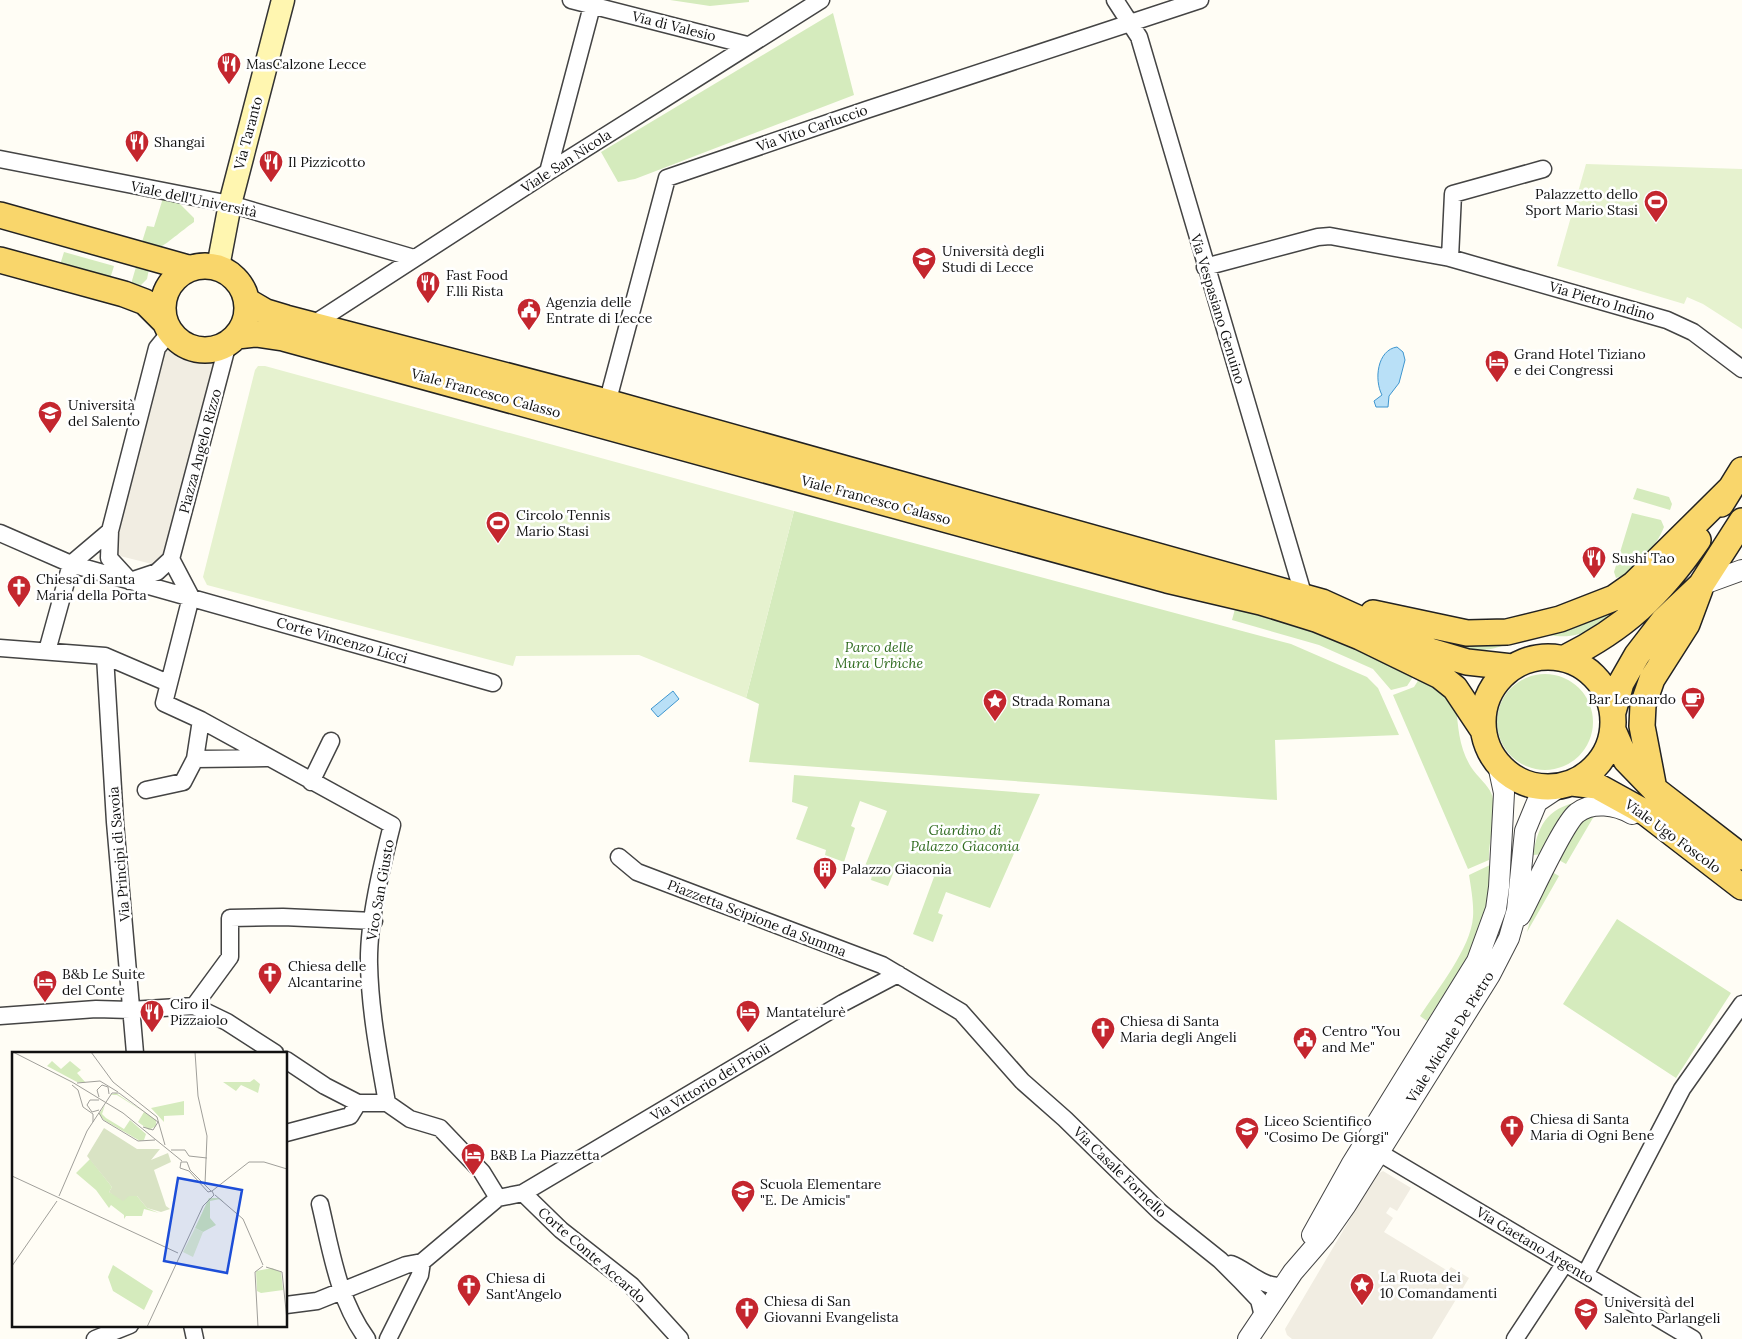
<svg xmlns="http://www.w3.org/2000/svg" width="1742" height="1339" font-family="Lora,serif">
<rect width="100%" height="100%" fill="#fffdf5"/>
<path fill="#d5ebbd" d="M670,0h79v2l-39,4z
M833,13l21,82 -219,84 -17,3 -17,-30z
M163,198l17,6 14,14v4c-6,4 -29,23 -32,24 -6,1 -14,-3 -20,-4l5,-16 7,1z
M64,252l50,14 -4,13 -50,-14z
M138,260l11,9 -2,10 -6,6 -10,-1z
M1637,488l32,9 3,7 -2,6 -37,-11z
M794,511l497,133 76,33 11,11 21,47 -124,5 2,60 -528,-38 10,-58 -13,-6z
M1632,513l29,7 3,7c-7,18 -28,46 -48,51l-2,-6z
M1235,609l76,21 104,44 -8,12 -16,4 -18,-21 -54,-24 -87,-25z
M1612,609l4,3c-25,18 -36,28 -68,23l32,-9z
M1444,636l65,7c-25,12 -43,6 -68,-1z
M1497 722a48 48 0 1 1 96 0a48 48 0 1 1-96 0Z
M1421,676l35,29c2,22 3,43 15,62 6,10 17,17 21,28 6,21 -4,44 -3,65l-21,9 -75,-174 21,-8z
M794,775l246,19 -50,114 -44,-16 -8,21 5,2 -10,27 -20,-8 21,-57 -37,-13 -9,22 -17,-6 1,-5 -9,-4 24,-60 -27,-10 -9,25 4,2 -11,34 -19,-7 1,-5 -30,-11 12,-32 -16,-5z
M1585,800l-39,54 -13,1c6,-35 17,-48 52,-55z
M1597,811l-31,53 -9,-5 20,-35z
M1490,865c0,8 2,16 1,24 -3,44 -41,95 -64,132l-7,-5c17,-26 51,-68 53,-99 1,-13 -2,-29 -4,-42z
M1552,872l7,4 -32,56 5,-19z
M1617,919l114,74 -55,85 -113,-74z"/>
<path fill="#e6f2cf" d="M1586,164l156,5v160l-39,-25 -16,-7 -3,7 -127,-38z
M258,366h7l529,145 -48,187 -107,-43 -123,1 -3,10 -306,-81 -4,-8 52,-207z"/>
<path fill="#f1ede2" d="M163,347l52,13 -51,207 -52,-13z
M1383,1171l28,17 -14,23 -7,-4 -4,6 7,5 -9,14 64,39 3,-4 18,11 -37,61h-140l-5,-4 -2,-6 91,-154z"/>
<path fill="#b9e0f7" stroke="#3f96cf" d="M1397,347l6,5 2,8 -6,23 -10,13 -1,11h-12l-2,-6 8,-6c-8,-15 -5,-45 15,-48z
M673,691l6,8 -21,18 -7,-8z"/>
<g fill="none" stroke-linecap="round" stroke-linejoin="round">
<defs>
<path id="minor" d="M571,0l176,45
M1115,0l24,37 165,560
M0,159l230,45 184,54
M548,172l44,-166
M1450,258l3,-64 90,-25
M1205,267l113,-30 12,-1 120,22 217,62 26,12 49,37
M312,325l236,-153 273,-172
M605,411l62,-233 199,-68 334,-110
M110,531l-1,27 21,23 27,-9 14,-13
M0,533l71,31 422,119
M71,564l39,-33 47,-183 13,-16
M191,597l-27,106 37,17 191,105c-10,40 -24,97 -23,139 1,47 10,93 18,139
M191,597l-20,-38 57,-216
M0,648l105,8 63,27
M47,651l24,-87
M105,656l10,166 20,231
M201,720l-6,39 71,-1
M311,782l20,-41
M146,790l37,-8 12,-23
M619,857l18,15 245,93 79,47 61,69 43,38 95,93 60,48 20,20 19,20 4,16
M194,1006l36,-49v-39l53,-1 91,4
M0,1016l96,-7 34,1 64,-4 33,16 48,31
M286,1060l39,26 33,17h29
M387,1103l23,16 30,9 42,44 16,26
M286,1133l64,-17 8,-13
M1378,1152l315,187
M523,1193l38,37 70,55 49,54
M320,1204c11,46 18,96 47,135
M1231,1264c17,6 36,28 54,20
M1585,1275l97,-186 60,-85
M286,1305l31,-4 89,-36 16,-3 76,-64 25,-5 320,-190 55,-29
M192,1325l3,14
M95,1339l35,-14
M388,1339l32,-64 2,-13
M1515,1339l50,-76"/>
<path id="tertiary" d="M1701,585l41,-15
M1520,916c11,-20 43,-92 57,-103 16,-12 39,-8 55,1
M1312,1235l39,-70 126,-204 19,-52 3,-22 5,-94 -6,-28
M1248,1339l45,-67 32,-37 21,-30 144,-230 19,-37 8,-28 8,-79 12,-29 24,-16"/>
<path id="secondary" d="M218,267l12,-63 53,-204"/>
<path id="primary" d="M0,215l188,53
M0,260l124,34 21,8 19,19
M163 308a42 42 0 1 1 84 0a42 42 0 1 1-84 0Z
M247,301l19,11 20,6 321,84 715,200 108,49 37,11 45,5
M237,336l19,-2 27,4 884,242 94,22 55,17 44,18 80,39 15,12 28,42
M1721,504l21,-34
M1373,613l94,20 40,-1 53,-13 54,-21 20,-14 96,-95
M1483 722a65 65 0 1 1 130 0a65 65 0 1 1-130 0Z
M1565,658c60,-30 95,-63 133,-118
M1613,712l8,-29 16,-28 27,-35 37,-35 41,-64
M1613,730l13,30 28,29 88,68
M1572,783l25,3 49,27 96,74
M1654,789l-12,-63 1,-21 9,-26 35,-55 13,-35"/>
</defs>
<use href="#minor" stroke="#444" stroke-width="19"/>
<use href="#tertiary" stroke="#444" stroke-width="22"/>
<use href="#secondary" stroke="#333" stroke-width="25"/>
<use href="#primary" stroke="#222" stroke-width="28"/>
<use href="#minor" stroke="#fff" stroke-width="16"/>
<use href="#tertiary" stroke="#fff" stroke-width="20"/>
<use href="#secondary" stroke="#fff6b0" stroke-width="22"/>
<use href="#primary" stroke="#f9d66b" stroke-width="25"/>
</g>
<defs>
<symbol id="restaurant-pin" viewBox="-11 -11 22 30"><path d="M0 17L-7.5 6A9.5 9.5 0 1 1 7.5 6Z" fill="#c4262e" stroke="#fff"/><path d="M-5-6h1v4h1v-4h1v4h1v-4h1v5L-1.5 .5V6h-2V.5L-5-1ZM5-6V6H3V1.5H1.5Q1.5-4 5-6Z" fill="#fff"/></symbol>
<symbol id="stadium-pin" viewBox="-11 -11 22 30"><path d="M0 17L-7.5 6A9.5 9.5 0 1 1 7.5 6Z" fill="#c4262e" stroke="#fff"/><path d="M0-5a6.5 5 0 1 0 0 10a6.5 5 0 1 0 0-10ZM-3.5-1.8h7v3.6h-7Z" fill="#fff"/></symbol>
<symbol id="school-pin" viewBox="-11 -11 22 30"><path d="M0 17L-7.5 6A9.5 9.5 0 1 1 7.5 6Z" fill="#c4262e" stroke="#fff"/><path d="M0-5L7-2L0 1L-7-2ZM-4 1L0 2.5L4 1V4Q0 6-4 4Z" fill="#fff"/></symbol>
<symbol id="civic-pin" viewBox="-11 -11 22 30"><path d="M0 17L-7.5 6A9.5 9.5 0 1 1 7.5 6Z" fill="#c4262e" stroke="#fff"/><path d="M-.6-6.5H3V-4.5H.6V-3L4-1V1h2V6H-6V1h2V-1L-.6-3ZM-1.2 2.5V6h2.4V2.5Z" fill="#fff"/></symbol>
<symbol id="hotel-pin" viewBox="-11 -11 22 30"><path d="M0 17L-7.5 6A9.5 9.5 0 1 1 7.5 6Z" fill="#c4262e" stroke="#fff"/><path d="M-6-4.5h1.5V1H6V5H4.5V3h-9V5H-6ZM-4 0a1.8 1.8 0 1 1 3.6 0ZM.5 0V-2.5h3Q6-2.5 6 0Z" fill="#fff"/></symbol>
<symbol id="university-pin" viewBox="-11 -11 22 30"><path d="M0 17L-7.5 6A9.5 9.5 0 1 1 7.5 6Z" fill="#c4262e" stroke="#fff"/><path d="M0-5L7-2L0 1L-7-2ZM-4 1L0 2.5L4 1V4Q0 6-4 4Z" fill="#fff"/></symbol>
<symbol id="church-pin" viewBox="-11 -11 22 30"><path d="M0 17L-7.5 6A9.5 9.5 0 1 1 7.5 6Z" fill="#c4262e" stroke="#fff"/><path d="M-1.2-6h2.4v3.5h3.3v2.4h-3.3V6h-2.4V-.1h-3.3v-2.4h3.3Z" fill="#fff"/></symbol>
<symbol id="cafe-pin" viewBox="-11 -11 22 30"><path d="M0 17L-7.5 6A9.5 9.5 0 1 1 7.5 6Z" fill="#c4262e" stroke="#fff"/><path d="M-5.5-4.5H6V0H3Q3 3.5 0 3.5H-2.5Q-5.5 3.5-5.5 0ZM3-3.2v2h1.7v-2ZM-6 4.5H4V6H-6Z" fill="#fff"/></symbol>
<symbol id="sight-pin" viewBox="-11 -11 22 30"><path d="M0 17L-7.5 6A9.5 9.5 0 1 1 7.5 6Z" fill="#c4262e" stroke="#fff"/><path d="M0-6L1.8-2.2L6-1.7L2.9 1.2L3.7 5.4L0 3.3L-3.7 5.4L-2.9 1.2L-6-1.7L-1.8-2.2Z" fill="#fff"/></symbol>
<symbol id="building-pin" viewBox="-11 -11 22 30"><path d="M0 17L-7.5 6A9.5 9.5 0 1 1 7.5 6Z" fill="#c4262e" stroke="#fff"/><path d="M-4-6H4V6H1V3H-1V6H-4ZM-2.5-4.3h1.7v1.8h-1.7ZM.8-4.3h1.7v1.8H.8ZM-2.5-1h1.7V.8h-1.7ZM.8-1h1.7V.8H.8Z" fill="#fff"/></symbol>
</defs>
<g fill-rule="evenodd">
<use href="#restaurant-pin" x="215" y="50" width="28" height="38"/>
<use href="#restaurant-pin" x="123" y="128" width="28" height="38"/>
<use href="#restaurant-pin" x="257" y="148" width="28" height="38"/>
<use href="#stadium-pin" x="1642" y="188" width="28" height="38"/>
<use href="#school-pin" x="910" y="245" width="28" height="38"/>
<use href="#restaurant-pin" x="414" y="269" width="28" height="38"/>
<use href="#civic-pin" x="515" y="296" width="28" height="38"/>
<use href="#hotel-pin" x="1483" y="348" width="28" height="38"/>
<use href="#university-pin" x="36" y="399" width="28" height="38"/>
<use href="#stadium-pin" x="484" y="509" width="28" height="38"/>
<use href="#restaurant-pin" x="1580" y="544" width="28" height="38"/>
<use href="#church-pin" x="5" y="573" width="28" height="38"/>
<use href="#cafe-pin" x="1679" y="685" width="28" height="38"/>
<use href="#sight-pin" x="981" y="687" width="28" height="38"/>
<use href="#building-pin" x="811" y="855" width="28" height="38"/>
<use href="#church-pin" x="256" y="960" width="28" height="38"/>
<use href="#hotel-pin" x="31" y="968" width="28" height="38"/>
<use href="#restaurant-pin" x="138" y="998" width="28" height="38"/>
<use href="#hotel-pin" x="734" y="998" width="28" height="38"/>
<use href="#church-pin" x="1089" y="1015" width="28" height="38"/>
<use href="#civic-pin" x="1291" y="1025" width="28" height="38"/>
<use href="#church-pin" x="1498" y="1113" width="28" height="38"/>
<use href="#school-pin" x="1233" y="1115" width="28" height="38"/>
<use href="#hotel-pin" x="459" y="1141" width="28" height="38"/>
<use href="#school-pin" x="729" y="1178" width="28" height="38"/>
<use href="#sight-pin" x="1348" y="1271" width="28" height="38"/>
<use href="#church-pin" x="455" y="1272" width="28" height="38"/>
<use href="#church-pin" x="733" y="1295" width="28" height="38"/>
<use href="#university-pin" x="1572" y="1296" width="28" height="38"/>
</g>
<g text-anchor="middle" stroke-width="5" stroke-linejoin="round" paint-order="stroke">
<g font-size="14" fill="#111" stroke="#fff">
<text transform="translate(674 26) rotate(14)" y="5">Via di Valesio</text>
<text transform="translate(812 128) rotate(-19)" y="5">Via Vito Carluccio</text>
<text transform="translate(248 133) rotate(-75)" y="5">Via Taranto</text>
<text transform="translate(566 161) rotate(-33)" y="5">Viale San Nicola</text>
<text transform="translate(194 199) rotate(12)" y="5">Viale dell'Università</text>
<text transform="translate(1602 301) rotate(16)" y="5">Via Pietro Indino</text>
<text transform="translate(1218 309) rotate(73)" y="5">Via Vespasiano Genuino</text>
<text transform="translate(486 393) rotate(15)" y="5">Viale Francesco Calasso</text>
<text transform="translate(200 451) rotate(-75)" y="5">Piazza Angelo Rizzo</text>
<text transform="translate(876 500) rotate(15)" y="5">Viale Francesco Calasso</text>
<text transform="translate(342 640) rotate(16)" y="5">Corte Vincenzo Licci</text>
<text transform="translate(1673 836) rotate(36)" y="5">Viale Ugo Foscolo</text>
<text transform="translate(119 854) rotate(-95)" y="5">Via Principi di Savoia</text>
<text transform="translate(380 890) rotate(-80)" y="5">Vico San Giusto</text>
<text transform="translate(757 918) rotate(21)" y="5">Piazzetta Scipione da Summa</text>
<text transform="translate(1450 1037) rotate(-58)" y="5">Viale Michele De Pietro</text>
<text transform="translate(710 1082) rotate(-31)" y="5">Via Vittorio dei Prioli</text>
<text transform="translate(1120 1172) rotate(44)" y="5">Via Casale Fornello</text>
<text transform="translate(1535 1245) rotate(31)" y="5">Via Gaetano Argento</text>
<text transform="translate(592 1255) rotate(41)" y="5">Corte Conte Accardo</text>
</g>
<g font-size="14" fill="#111" stroke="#fff" text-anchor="start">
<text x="246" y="69">MasCalzone Lecce</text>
<text x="154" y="147">Shangai</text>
<text x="288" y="167">Il Pizzicotto</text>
<text x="1638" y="199" text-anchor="end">Palazzetto dello<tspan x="1638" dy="16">Sport Mario Stasi</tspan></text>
<text x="942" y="256">Università degli<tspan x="942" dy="16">Studi di Lecce</tspan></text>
<text x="446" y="280">Fast Food<tspan x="446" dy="16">F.lli Rista</tspan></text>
<text x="546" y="307">Agenzia delle<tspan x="546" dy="16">Entrate di Lecce</tspan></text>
<text x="1514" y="359">Grand Hotel Tiziano<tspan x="1514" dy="16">e dei Congressi</tspan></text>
<text x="68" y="410">Università<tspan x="68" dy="16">del Salento</tspan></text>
<text x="516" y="520">Circolo Tennis<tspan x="516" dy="16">Mario Stasi</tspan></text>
<text x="1612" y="563">Sushi Tao</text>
<text x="36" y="584">Chiesa di Santa<tspan x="36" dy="16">Maria della Porta</tspan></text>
<text x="1676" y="704" text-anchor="end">Bar Leonardo</text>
<text x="1012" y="706">Strada Romana</text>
<text x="842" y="874">Palazzo Giaconia</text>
<text x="288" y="971">Chiesa delle<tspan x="288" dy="16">Alcantarine</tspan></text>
<text x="62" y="979">B&amp;b Le Suite<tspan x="62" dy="16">del Conte</tspan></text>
<text x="170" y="1009">Ciro il<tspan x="170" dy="16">Pizzaiolo</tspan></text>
<text x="766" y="1017">Mantatelurè</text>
<text x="1120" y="1026">Chiesa di Santa<tspan x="1120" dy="16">Maria degli Angeli</tspan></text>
<text x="1322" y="1036">Centro "You<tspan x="1322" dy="16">and Me"</tspan></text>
<text x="1530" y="1124">Chiesa di Santa<tspan x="1530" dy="16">Maria di Ogni Bene</tspan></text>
<text x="1264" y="1126">Liceo Scientifico<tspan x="1264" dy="16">"Cosimo De Giorgi"</tspan></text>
<text x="490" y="1160">B&amp;B La Piazzetta</text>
<text x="760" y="1189">Scuola Elementare<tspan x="760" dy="16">"E. De Amicis"</tspan></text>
<text x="1380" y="1282">La Ruota dei<tspan x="1380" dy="16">10 Comandamenti</tspan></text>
<text x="486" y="1283">Chiesa di<tspan x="486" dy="16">Sant'Angelo</tspan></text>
<text x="764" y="1306">Chiesa di San<tspan x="764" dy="16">Giovanni Evangelista</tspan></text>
<text x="1604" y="1307">Università del<tspan x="1604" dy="16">Salento Parlangeli</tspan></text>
</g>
<g font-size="14" font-style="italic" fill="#2f6b1f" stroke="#fff">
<text x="879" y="652">Parco delle<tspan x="879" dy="16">Mura Urbiche</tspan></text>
<text x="965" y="835">Giardino di<tspan x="965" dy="16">Palazzo Giaconia</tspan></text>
</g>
</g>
<g transform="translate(12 1052)">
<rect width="275" height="275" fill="#fffdf5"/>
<path d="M40,9l9,8 9,-8 11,9 -4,3 9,10 -9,-1 -30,-16zM242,27l6,5 -2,9 -17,-8 -5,6 -13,-9h27zM104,41l40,27v6l-7,4 -11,-8 6,-10 -27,-17h-7zM172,49v14l-20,1v6l-13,-14zM93,53l-3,9 4,4 18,11 6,-9 16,14 -2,6 -4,1 -36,-21 -5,-6zM78,107l22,28 -3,5 9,4h19l10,12 12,5 -15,-4 -2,7h-16l-2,3v-4l-13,-10 -2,3 -13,-18 -20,-17zM197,146h9l3,1 3,3 -4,-3 -10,2v17l6,7 -13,7 -8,-4zM101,213l40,26 -9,19 -31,-19 -5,-14zM260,216l9,4 2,18 -22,3 -4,-2 -1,-20z" fill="#d5ebbd"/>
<path d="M92,76l33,21h23l-9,11 17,-7 3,9 -17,8 12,36 4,3 -9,3 -14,-4 -10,-12h-8l-6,5 -14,-9 3,-5 -25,-31z" fill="#d9e3c4"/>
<path d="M183,176l8,4 -10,25 -10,-5z" fill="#e6f2cf"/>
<path fill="none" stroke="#a09f9a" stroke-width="1" d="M1,0l59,30 51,31 59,48M79,0l22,30 44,35 8,28M183,0l3,44 9,40 -2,48M65,31l23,-2 18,11M60,33l6,5 5,17 10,7v8M87,45l-2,-7 5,-5 6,2 1,7M87,48h-9l-3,5 5,7 7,-2M87,61l4,7 35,21 17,-1M159,98h14l4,6M177,104l18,2M0,124l166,77M200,139l37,-29h15l23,7M196,140l-19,-21 -9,-3 1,-6h6l3,8 21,21M203,143l28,24 20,46M47,144l28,-65 25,-38h7l39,29 -5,8 -10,-3M0,214l45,-65M254,215l16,5 5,48M135,275l56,-121 11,-11 -2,-4 -4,1M246,275l-3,-55 8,-6"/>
<path fill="#1d4ed8" fill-opacity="0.15" stroke="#1d4ed8" stroke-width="2.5" d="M166,126l64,12 -15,83 -63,-12z"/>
<rect width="275" height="275" fill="none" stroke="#111" stroke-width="2.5"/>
</g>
</svg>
